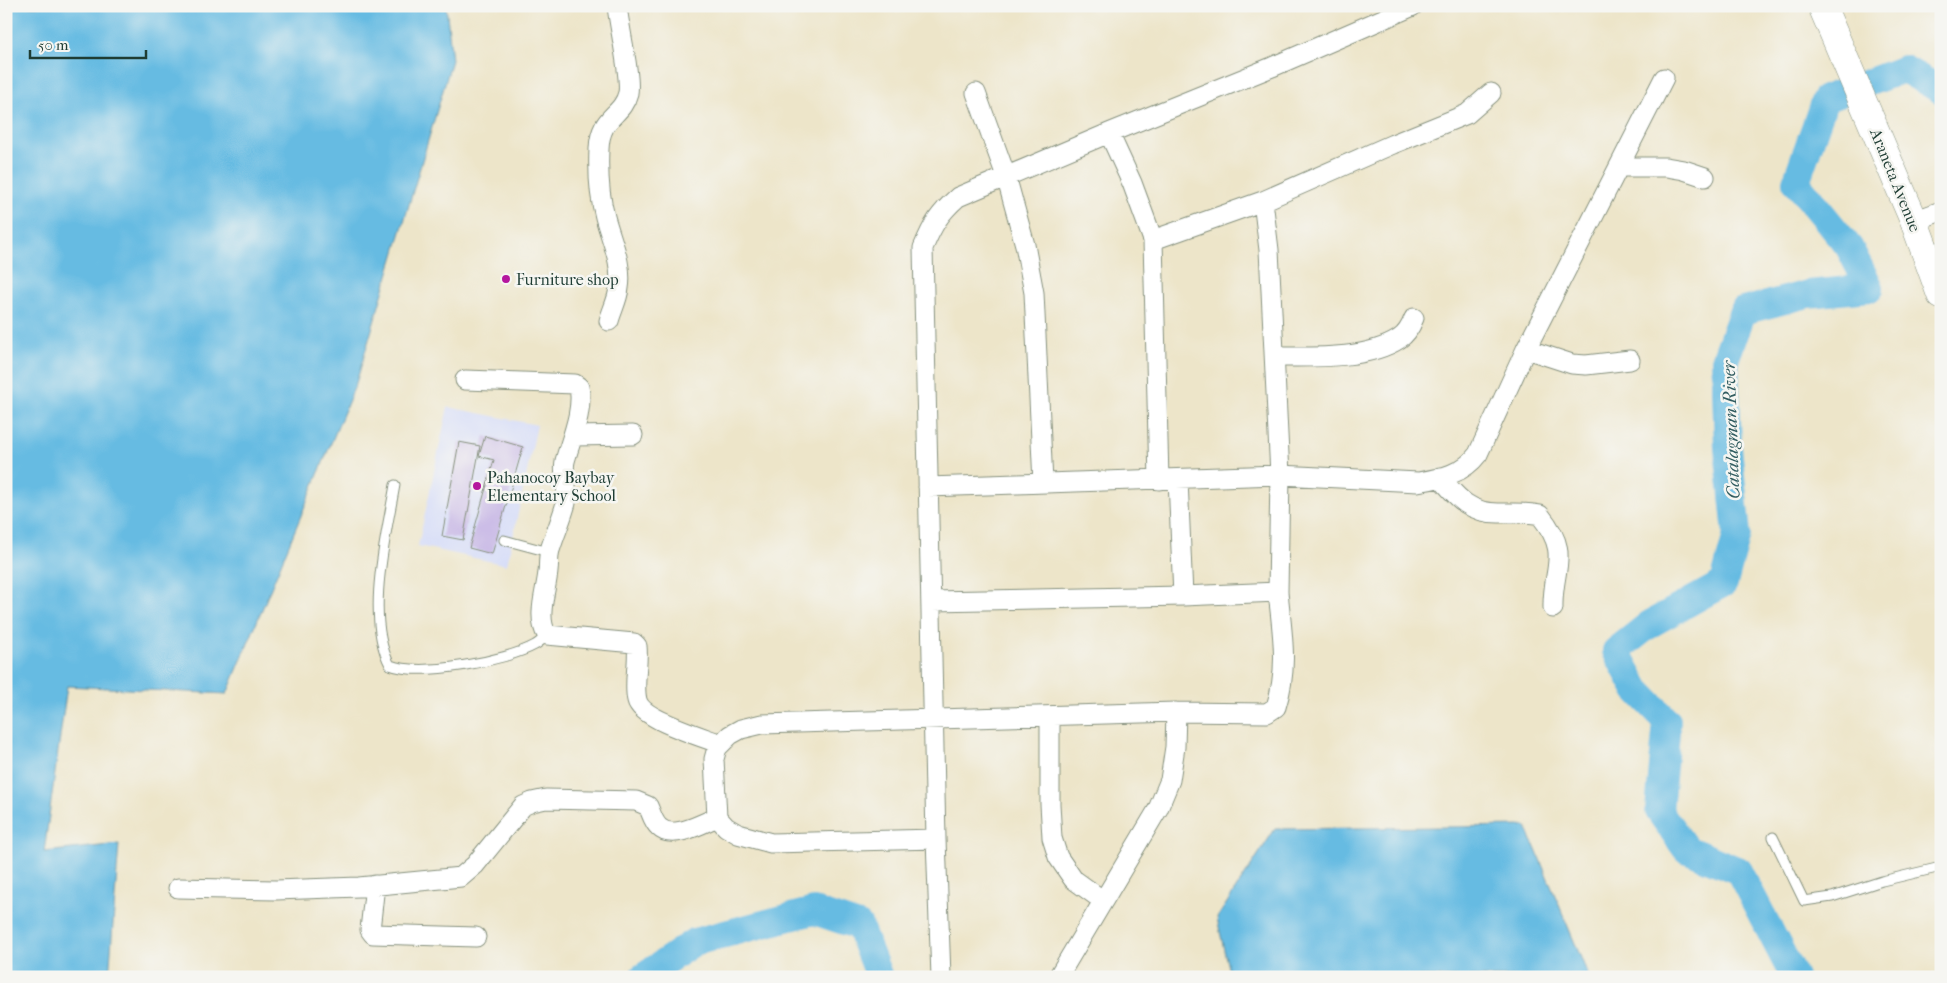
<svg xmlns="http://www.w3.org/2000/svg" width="1947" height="983" font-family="'IM FELL French Canon',serif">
<rect width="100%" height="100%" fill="#f6f6f2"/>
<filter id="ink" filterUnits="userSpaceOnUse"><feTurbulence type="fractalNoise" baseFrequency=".02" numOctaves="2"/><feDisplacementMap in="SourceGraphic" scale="10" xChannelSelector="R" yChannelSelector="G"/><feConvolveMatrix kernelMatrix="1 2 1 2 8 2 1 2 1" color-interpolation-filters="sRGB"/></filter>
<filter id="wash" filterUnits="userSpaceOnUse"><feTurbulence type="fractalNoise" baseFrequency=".0096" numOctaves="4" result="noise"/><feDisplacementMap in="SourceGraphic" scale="20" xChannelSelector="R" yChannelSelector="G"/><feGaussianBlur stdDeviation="1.12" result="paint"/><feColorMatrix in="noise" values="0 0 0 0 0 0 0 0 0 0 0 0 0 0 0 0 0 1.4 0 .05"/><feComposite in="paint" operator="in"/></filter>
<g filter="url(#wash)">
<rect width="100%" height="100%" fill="#ede5c9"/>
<path fill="#d2d9f9" d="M448,407l89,18 -30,140 -89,-19z"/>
<path fill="#66bbe2" stroke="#427c8b" d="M6,6h440l6,54 -96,323 -129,311 -160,-8 -23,166 75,-8 -10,133h-103z
M1526,826l63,151h-359l-13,-59 58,-89z"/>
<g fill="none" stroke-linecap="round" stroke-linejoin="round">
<path stroke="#66bbe2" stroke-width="28" d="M643,977l51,-35 120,-31 45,15 20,51
M1794,977l-55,-106 -53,-22 -27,-38 8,-90 -30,-31 -21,-39 34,-27 74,-41 13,-49 -9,-86 -3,-88 18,-49 65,-17 62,-6 -21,-41 -53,-65 29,-83 79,-30 37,21"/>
</g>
<g id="blocks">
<path fill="#bface3" d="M485,436l38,11 -31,107 -23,-6 25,-88 -15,-4z
M459,442l21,4 -17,94 -21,-4z"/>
</g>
</g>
<g filter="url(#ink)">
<use href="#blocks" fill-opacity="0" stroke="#86917e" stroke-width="1"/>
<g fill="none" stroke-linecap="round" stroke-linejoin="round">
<defs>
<path id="service" d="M395,485c-9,52 -30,132 -5,180 31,12 116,-4 145,-20 4,-2 8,-6 12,-10
M504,540l45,12
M1773,837l31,64 28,-4 50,-16 59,-14"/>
<path id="minor" d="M976,93l30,83 19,69 9,48 9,190
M1109,133l23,50 21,57 6,240
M1619,167h47l18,3 21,7
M1263,201l6,49 11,225 -2,117
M1914,221l27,-10
M1153,240l110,-39 130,-57 74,-30 24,-21
M609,321c3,-11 9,-22 10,-33 4,-24 -8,-48 -14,-71 -6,-22 -7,-45 -6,-68 1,-34 23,-32 29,-56 3,-16 -9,-67 -11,-87
M1526,349l46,15 14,1 44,-5
M1275,357c36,0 92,3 124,-18 8,-5 12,-13 15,-21
M465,380l110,4 4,3c5,23 -8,52 -14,74 -3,14 4,27 1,42 -4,15 -11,31 -16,47 -2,7 -1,15 -2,22 -2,20 -12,45 -1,63l87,8 3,3c2,18 -4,38 0,54 4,19 66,37 84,44
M574,436l59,-1
M1440,477c18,22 31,37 61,36 13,0 27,-1 39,2 32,40 12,51 13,93
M928,487l352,-12 138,7c24,-4 45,-8 60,-28l48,-105 138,-271
M932,601l251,-5 -5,-117
M1050,716v88l2,34 6,19 15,22 29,21
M936,839l-165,4 -33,-9 -12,-7 -9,-10 -3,-58 3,-11 13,-13 11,-6 21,-5 414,-12 91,1 9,-6c13,-41 6,-74 2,-115l-95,4
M375,885l-5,45 3,4 103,3
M178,888l98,2 83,-3 102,-10 14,-12 48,-59 9,-4 14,-3 90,2 12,5c3,6 5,16 11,21 13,14 44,-4 58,-10
M941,977l-5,-138 -13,-591c10,-24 16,-34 35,-51l151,-64 163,-66 141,-61
M1058,977l100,-168 12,-29 5,-33 1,-35"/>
<path id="primary" d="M1822,6l92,215 27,74"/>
</defs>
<use href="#service" stroke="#86917e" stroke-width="11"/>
<use href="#minor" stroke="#86917e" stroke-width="21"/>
<use href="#primary" stroke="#86917e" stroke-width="29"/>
<use href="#service" stroke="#fff" stroke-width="9"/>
<use href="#minor" stroke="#fff" stroke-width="19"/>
<use href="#primary" stroke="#fff" stroke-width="28"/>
</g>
</g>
<g fill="#b5179e" stroke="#f6f6f2" stroke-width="2">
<circle cx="506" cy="279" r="5"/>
<circle cx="477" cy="486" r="5"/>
</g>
<g text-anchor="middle" stroke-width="5" stroke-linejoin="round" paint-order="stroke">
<g font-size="16" fill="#1f3d34" stroke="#f6f6f2">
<text transform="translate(1896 180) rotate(68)" y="6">Araneta Avenue</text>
</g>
<g font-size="16" fill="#1f3d34" stroke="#f6f6f2" text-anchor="start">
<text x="516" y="285">Furniture shop</text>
<text x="487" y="483">Pahanocoy Baybay<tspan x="487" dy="18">Elementary School</tspan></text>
</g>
<g font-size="18" font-style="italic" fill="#315c60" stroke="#f6f6f2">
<text transform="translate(1731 430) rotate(-92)" y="6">Catalagman River</text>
</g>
</g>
<rect width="1947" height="983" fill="none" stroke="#f6f6f2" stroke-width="25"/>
<path d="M30 50v8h116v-8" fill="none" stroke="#1f3d34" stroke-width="2.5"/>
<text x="38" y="50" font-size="15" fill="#1f3d34" stroke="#f6f6f2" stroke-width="4" paint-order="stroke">50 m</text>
</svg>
